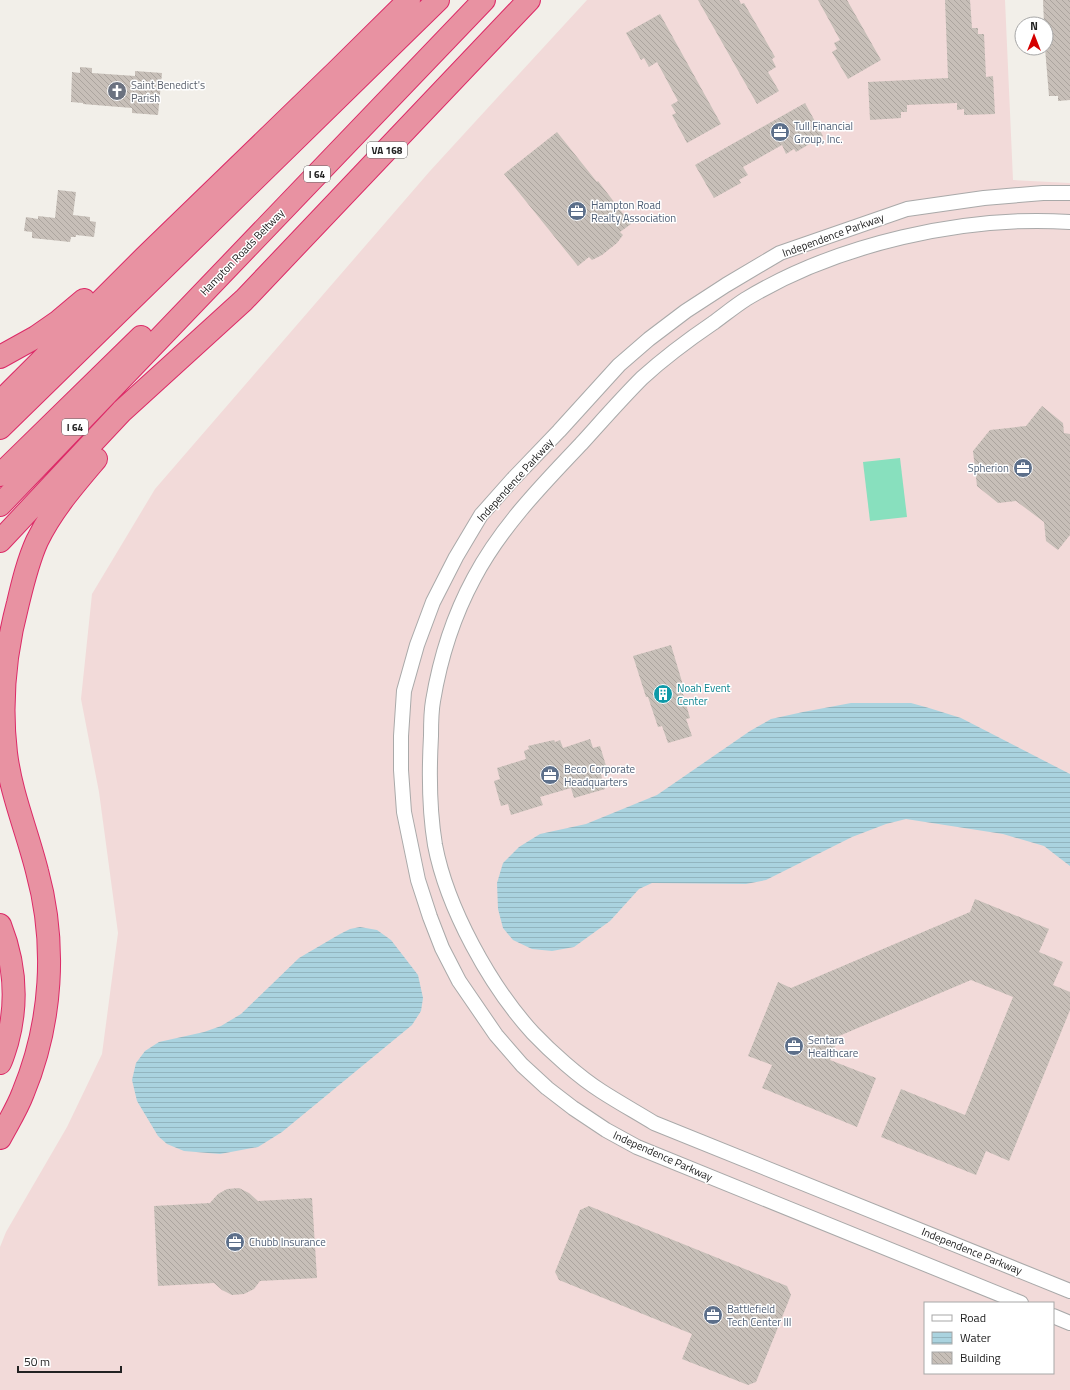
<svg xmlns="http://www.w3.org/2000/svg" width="1070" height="1390" font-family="'Titillium Web',sans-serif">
<defs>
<pattern id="water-rules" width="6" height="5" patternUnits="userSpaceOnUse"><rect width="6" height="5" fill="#aad3df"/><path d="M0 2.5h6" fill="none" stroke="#92b5bf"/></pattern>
<pattern id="building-back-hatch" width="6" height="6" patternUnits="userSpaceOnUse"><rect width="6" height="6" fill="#c7bfb8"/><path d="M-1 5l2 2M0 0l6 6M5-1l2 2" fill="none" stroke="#aba49e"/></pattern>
</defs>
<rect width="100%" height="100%" fill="#f2efe9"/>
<path fill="#f2dad9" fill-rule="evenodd" d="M587,0h418l8,180 57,3v1207h-1070v-143l6,-15 61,-105 35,-73 16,-121 -19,-141 -18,-93 11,-105 63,-105 275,-318zM925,1303h128v70h-128z"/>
<path fill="#88e0be" d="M900,458l7,59 -37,4 -7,-59z"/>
<path fill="url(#water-rules)" d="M851,703h60l18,5 32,10 109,56v92l-26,-20 -41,-12 -97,-15 -20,5 -34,13 -86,43 -20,4 -94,-1 -13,6 -29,32 -36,26 -22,4 -20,-2 -19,-9 -10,-12 -5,-19 -1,-26 6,-20 16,-16 21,-13 46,-10 71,-29 93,-64 21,-12 32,-7z
M360,927l17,3 14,10 27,35 5,23 -2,13 -9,14 -130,107 -24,15 -38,7 -36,-3 -17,-7 -9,-8 -21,-35 -5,-21 4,-17 9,-12 14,-9 45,-10 17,-6 20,-12 58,-56 41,-24 10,-5z"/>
<path fill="url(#building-back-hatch)" d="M698,0h41l2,4 3,-1 31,54 -3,2 4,8 -8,5 11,19 -22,13z
M818,0h29l34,60 -33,19 -16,-27 5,-3 -3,-6 6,-3z
M945,0h25l2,28h6v6h6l2,43 7,-1 2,38 -31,1v-6l-7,1v-7l-50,2v7h-6v6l-31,2 -2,-38 80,-4z
M1043,0h27v100l-12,1v-5h-9l-4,-48 1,-24h-2z
M660,14l61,110 -34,19 -15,-28 4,-2 -5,-8 7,-4 -21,-39 -8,5 -5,-9 -3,2 -15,-27z
M80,67l12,1v5l43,3v-5l27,2 -4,42 -26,-2v-5l-49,-4v-1l-12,-1 1,-30 8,1z
M805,103l18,33 -27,16 -2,-3 -8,5 -4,-9 -39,22 5,8 -9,5 2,3 -27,15 -19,-33z
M557,132l40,50 1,-1 33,43 -11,8 3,3 -6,8 -15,12 -10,5 -3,-3 -11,9 -74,-92z
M58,190l18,2 -3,23 17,2v4l6,1 -2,15 -18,-2v2h-5l-1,5 -38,-4v-6l-8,-1 2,-14 12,2v-3l17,2z
M1042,406l21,17 1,10 6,1v101l-12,15 -12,-9 -2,-19 -28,-21 -18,2 -21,-17 -4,-35 17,-21 36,-4z
M671,645l12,40 -2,2 9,31 -4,1 6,17 -24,7 -6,-17 -4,1 -10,-30h-2l-13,-41z
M590,739l3,9 7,-2 7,23 -7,2 5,18 -31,9 -3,-10 -31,9 3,8 -32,10 -3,-11 -7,2 -7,-25 6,-2 -3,-11 29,-9 -2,-8 5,-2 -1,-3 17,-4 9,-2 1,2 5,-2 3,8z
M975,899l74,30 -10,23 24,10 -10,23 17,7v18l-61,151 -23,-10 -10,24 -95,-38 20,-48 64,26 48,-118 -42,-17 -132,56 -9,24 46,18 -19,49 -95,-39 10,-23 -24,-9 30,-74 13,6 179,-76z
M239,1188l10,5 9,8 54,-3 5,80 -57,3 -6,8 -10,5 -12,1 -10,-5 -8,-7 -56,3 -4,-80 56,-3 8,-9 9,-5z
M589,1206l198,80 4,9 -35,87 -8,3 -66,-26 10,-25 -133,-54 -4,-8 25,-62z"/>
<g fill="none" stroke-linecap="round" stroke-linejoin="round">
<defs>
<path id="minor" d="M1070,222c-106,-7 -233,22 -324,77 -11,7 -22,16 -33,24 -25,17 -49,35 -71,55 -21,21 -41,44 -61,66 -39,41 -80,83 -107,134 -20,37 -34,81 -41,123 -2,11 -2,23 -2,35 -2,36 -2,73 4,109 12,63 55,141 98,188 18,19 46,44 68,58 17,11 35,21 53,32l416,168
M1021,1303l-384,-156 -31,-17 -33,-22 -26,-20 -25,-23 -26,-30 -37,-54 -17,-33 -12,-31 -12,-37 -14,-68 -3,-42v-34l3,-45 13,-46 16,-43 23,-45 25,-42 32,-36 46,-48 60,-66 30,-26 37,-28 40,-26 54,-32 127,-44 77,-11 59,-5h27
M1053,1316l17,7"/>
<path id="motorway" d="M0,357l36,-20 23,-16 25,-21
M0,402l145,-145 192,-186 72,-71
M0,428l438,-428
M0,475l141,-138
M0,505l484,-505
M0,541l122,-130 122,-111 285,-300
M0,925c15,38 18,78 7,118 -2,6 -4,14 -7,20
M0,1138c8,-15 17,-29 23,-45 29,-70 34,-149 14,-222 -10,-40 -26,-77 -31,-118 -6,-51 -1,-101 12,-150 5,-21 10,-42 19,-62 15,-31 37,-56 59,-82"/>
</defs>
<use href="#minor" stroke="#a9a9a9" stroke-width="16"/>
<use href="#motorway" stroke="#dc2a67" stroke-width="24"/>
<use href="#minor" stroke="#fff" stroke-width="14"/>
<use href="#motorway" stroke="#e892a2" stroke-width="22"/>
</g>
<defs>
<symbol id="church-disc" viewBox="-11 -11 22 22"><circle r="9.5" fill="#6b7280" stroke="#fff"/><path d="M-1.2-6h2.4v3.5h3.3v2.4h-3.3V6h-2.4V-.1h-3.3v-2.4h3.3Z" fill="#fff"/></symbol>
<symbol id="office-disc" viewBox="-11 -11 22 22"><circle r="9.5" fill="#5c6f8a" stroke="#fff"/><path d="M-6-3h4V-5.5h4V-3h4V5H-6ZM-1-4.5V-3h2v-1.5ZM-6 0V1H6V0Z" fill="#fff"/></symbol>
<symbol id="building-disc" viewBox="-11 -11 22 22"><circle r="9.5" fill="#0f9aa8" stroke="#fff"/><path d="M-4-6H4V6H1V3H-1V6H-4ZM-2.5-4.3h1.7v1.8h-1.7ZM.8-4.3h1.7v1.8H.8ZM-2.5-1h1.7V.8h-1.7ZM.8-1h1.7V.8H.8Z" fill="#fff"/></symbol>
</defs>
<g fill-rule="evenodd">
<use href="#church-disc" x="106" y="80" width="22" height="22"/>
<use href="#office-disc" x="769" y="121" width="22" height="22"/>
<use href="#office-disc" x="566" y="200" width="22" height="22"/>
<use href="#office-disc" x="1012" y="457" width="22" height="22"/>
<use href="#building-disc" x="652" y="683" width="22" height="22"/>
<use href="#office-disc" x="539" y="764" width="22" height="22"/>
<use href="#office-disc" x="783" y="1035" width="22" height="22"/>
<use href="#office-disc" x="224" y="1231" width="22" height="22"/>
<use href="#office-disc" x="702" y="1304" width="22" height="22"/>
</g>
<g text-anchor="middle" stroke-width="3" stroke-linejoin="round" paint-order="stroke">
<g fill="#fff" stroke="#646464" stroke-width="1">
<rect x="367" y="142" width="40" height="16" rx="3"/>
<rect x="304" y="166" width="26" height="16" rx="3"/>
<rect x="62" y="419" width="26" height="16" rx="3"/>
</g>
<g font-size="10" font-weight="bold" fill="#222">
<text x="387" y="154">VA 168</text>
<text x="317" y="178">I 64</text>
<text x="75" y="431">I 64</text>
</g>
<g font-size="11" fill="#5b616d" stroke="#fff" text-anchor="start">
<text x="131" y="89">Saint Benedict's<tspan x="131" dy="13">Parish</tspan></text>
</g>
<g font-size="11" fill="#4e5e75" stroke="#fff" text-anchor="start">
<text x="794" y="130">Tull Financial<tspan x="794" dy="13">Group, Inc.</tspan></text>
<text x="591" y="209">Hampton Road<tspan x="591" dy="13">Realty Association</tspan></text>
<text x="1009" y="472" text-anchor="end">Spherion</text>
<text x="564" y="773">Beco Corporate<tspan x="564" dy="13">Headquarters</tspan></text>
<text x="808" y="1044">Sentara<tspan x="808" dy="13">Healthcare</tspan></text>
<text x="249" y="1246">Chubb Insurance</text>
<text x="727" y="1313">Battlefield<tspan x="727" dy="13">Tech Center III</tspan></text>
</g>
<g font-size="11" fill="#222" stroke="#fff">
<text transform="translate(833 235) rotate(-20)" y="4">Independence Parkway</text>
<text transform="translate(242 252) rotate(-46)" y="4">Hampton Roads Beltway</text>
<text transform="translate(515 480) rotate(-48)" y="4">Independence Parkway</text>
<text transform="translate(663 1156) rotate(24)" y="4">Independence Parkway</text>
<text transform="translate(972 1251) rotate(22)" y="4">Independence Parkway</text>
</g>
<g font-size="11" fill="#0d838f" stroke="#fff" text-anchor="start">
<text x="677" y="692">Noah Event<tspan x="677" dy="13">Center</tspan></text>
</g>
</g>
<rect x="924" y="1302" width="130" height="72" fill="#ffffff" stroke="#a7a7a7"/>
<rect x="932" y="1315" width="20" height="6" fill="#ffffff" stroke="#a7a7a7"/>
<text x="960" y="1322" font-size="12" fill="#222222">Road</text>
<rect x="932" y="1332" width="20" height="12" fill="url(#water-rules)" stroke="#a7a7a7"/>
<text x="960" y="1342" font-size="12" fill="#222222">Water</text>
<rect x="932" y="1352" width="20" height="12" fill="url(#building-back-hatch)" stroke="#a7a7a7"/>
<text x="960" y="1362" font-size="12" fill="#222222">Building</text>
<g transform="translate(1034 36)"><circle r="19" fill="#ffffff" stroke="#a7a7a7"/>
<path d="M0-3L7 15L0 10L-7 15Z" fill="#d40000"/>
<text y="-6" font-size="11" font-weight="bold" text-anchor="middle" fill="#222222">N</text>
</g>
<path d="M18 1366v6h103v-6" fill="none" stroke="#222222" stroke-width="2"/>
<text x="24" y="1366" font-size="12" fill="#222222" stroke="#ffffff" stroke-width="3" paint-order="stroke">50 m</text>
</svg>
